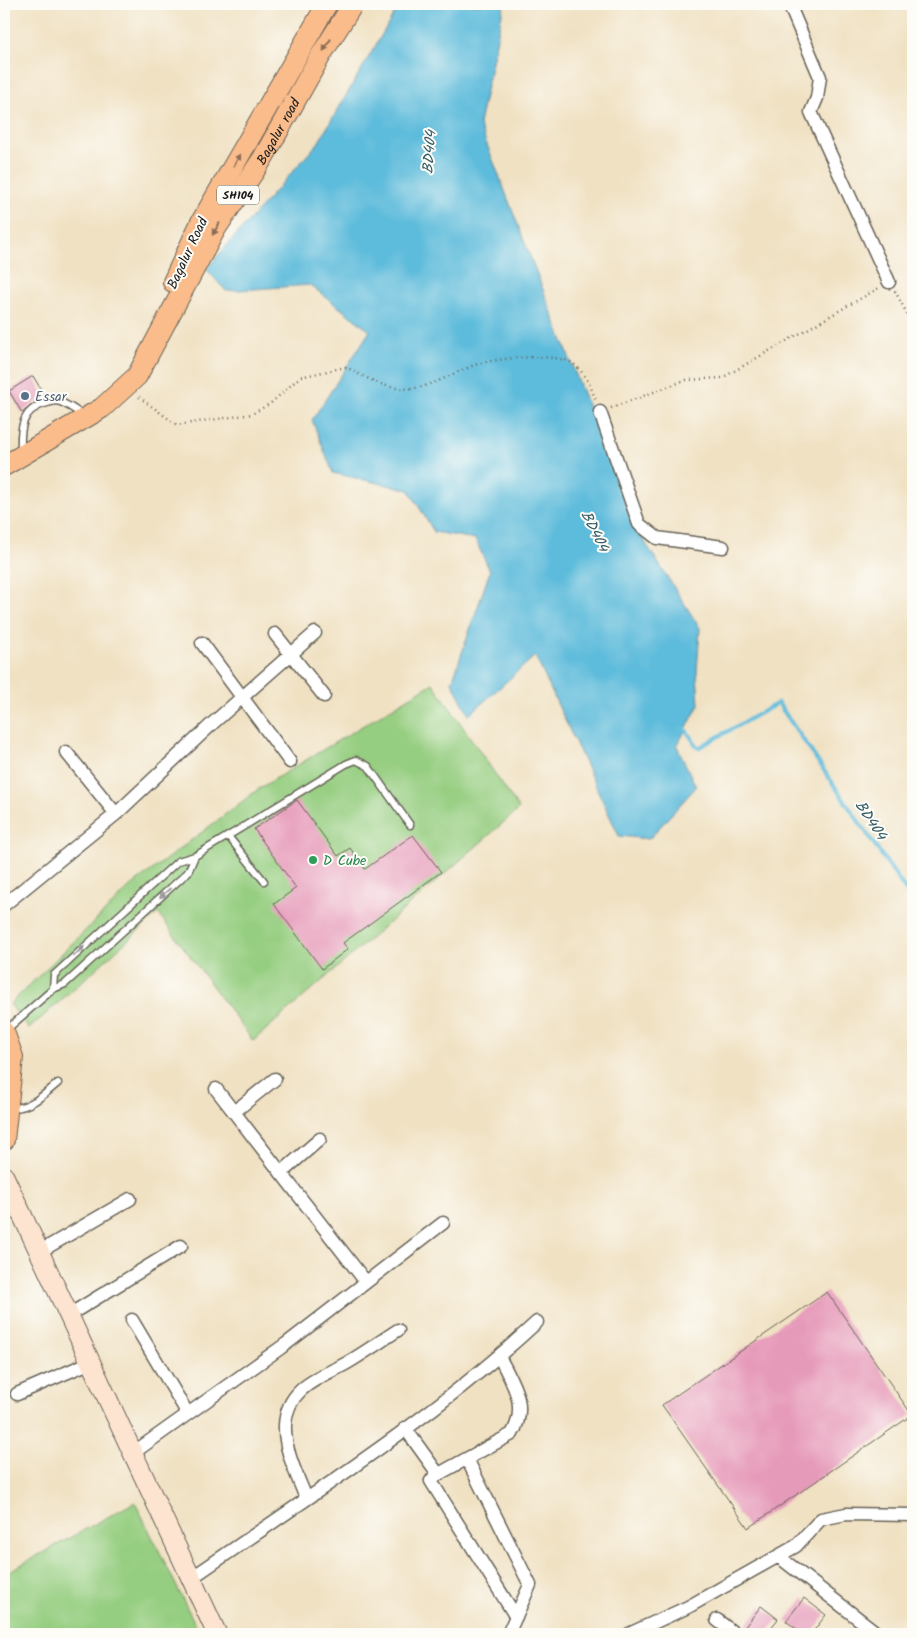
<svg xmlns="http://www.w3.org/2000/svg" width="917" height="1638" font-family="Kalam,sans-serif">
<rect width="100%" height="100%" fill="#fdfcf7"/>
<filter id="ink" filterUnits="userSpaceOnUse"><feTurbulence type="fractalNoise" baseFrequency=".02" numOctaves="2"/><feDisplacementMap in="SourceGraphic" scale="10" xChannelSelector="R" yChannelSelector="G"/><feConvolveMatrix kernelMatrix="1 2 1 2 8 2 1 2 1" color-interpolation-filters="sRGB"/></filter>
<filter id="wash" filterUnits="userSpaceOnUse"><feTurbulence type="fractalNoise" baseFrequency=".0096" numOctaves="4" result="noise"/><feDisplacementMap in="SourceGraphic" scale="20" xChannelSelector="R" yChannelSelector="G"/><feGaussianBlur stdDeviation="1.12" result="paint"/><feColorMatrix in="noise" values="0 0 0 0 0 0 0 0 0 0 0 0 0 0 0 0 0 1.4 0 .05"/><feComposite in="paint" operator="in"/></filter>
<g filter="url(#wash)">
<rect width="100%" height="100%" fill="#f0e1c2"/>
<path fill="#96ce81" stroke="#59754e" d="M433,683l86,126 -266,232 -95,-128 -129,116 -19,-25 121,-118 129,-98z
M135,1502l65,132h-196v-60z"/>
<path fill="#5dbbdb" stroke="#3c6c7c" d="M400,4h104l-25,120 155,401 66,103 -3,43 2,34 -22,41 19,41 -47,52 -30,-3 -84,-180 -66,59 -17,-33 38,-111 -15,-32 -41,-7 -25,-42 -76,-17 -21,-53 58,-89 -60,-46 -84,6 -20,-22 112,-126z"/>
<g fill="none" stroke-linecap="round" stroke-linejoin="round">
<path stroke="#5dbbdb" stroke-width="4" d="M684,727l14,21 80,-45 135,198"/>
</g>
<g id="blocks">
<path fill="#e69ab9" d="M33,376l13,22 -12,5 -12,10 -13,-22z
M297,800l41,56 12,-8 15,21 48,-34 28,37 -98,71 5,6 -26,20 -48,-65 22,-16 -42,-59z
M827,1292l85,123 -164,113 -86,-123z
M804,1598l22,17 -15,19h-8l-17,-13z
M761,1606l17,13 -12,15h-14l-8,-6z"/>
</g>
</g>
<g filter="url(#ink)">
<use href="#blocks" fill-opacity="0" stroke="#666156" stroke-width="1"/>
<g fill="none" stroke-linecap="round" stroke-linejoin="round">
<defs>
<path id="lane" d="M21,449c-1,-20 1,-39 23,-45 4,-1 9,-3 12,-3 9,1 17,8 25,13
M228,836l36,45
M53,989l1,-14 124,-114 17,-5 33,-20 118,-72 10,-4 12,6 42,59
M5,1031l48,-42 12,-5 123,-112 7,-16
M11,1108c18,1 34,-14 47,-25"/>
<path id="street" d="M789,4l31,73 -3,21 -6,14 78,170
M600,412l39,112 18,14 66,9
M275,634l49,62
M202,643l88,119
M66,752l50,62
M4,905l112,-91 97,-91 102,-90
M216,1089l150,193
M234,1112l41,-33
M281,1173l39,-34
M39,1252l91,-53
M69,1315l112,-69
M132,1320l56,94
M499,1356c13,27 30,49 13,78l-77,42 -4,5 85,136
M17,1394l74,-32
M405,1428l31,43 -1,5
M133,1453l153,-109 157,-121
M467,1459l63,126 -22,49
M306,1498c-9,-23 -22,-48 -21,-73 2,-38 35,-47 62,-62 17,-10 34,-22 51,-33
M778,1556l100,78
M190,1579c118,-82 241,-159 347,-257
M717,1620l18,14
M629,1634l59,-27 108,-61 25,-27 25,-5 67,1"/>
<path id="secondary" d="M4,1176l213,458"/>
<g id="primary">
<path d="M173,282l28,-60 126,-218"/>
<path id="s1" d="M4,466l98,-58 35,-32 78,-146 48,-72 58,-103 32,-51"/>
<path d="M4,1032l9,25 -9,83"/>
</g>
</defs>
<use href="#lane" stroke="#666156" stroke-width="9"/>
<use href="#street" stroke="#666156" stroke-width="15"/>
<use href="#secondary" stroke="#666156" stroke-width="21"/>
<use href="#primary" stroke="#666156" stroke-width="22"/>
<path stroke="#666156" stroke-width="2.5" stroke-dasharray="1 4" stroke-linecap="butt" d="M895,291l18,34
M139,397l38,28 75,-11 19,-11 29,-26 46,-10c21,11 43,25 68,21 20,-2 44,-18 64,-24 18,-6 79,-11 94,-1 14,10 19,24 24,38
M611,408l75,-28 36,-2 157,-90"/>
<use href="#lane" stroke="#fff" stroke-width="6"/>
<use href="#street" stroke="#fff" stroke-width="12"/>
<use href="#secondary" stroke="#fde4d1" stroke-width="19"/>
<use href="#primary" stroke="#fabc8b" stroke-width="20"/>
</g>
<defs><path id="oneway-solid" d="M-6-.8H1V-3.2L6.5 0L1 3.2V.8H-6Z" transform="scale(1.25)"/></defs>
<g fill="#8b6c54">
<use href="#oneway-solid" transform="translate(327 45) rotate(122)"/>
<use href="#oneway-solid" transform="translate(237 160) rotate(-60)"/>
<use href="#oneway-solid" transform="translate(216 229) rotate(121)"/>
</g>
<g fill="#999">
<use href="#oneway-solid" transform="translate(165 893) rotate(138)"/>
<use href="#oneway-solid" transform="translate(79 951) rotate(-43)"/>
</g>
</g>
<circle fill="#5c6f8a" stroke="#fdfcf7" stroke-width="2" cx="25" cy="396" r="5"/>
<circle fill="#2e9e5b" stroke="#fdfcf7" stroke-width="2" cx="313" cy="860" r="5"/>
<g text-anchor="middle" stroke-width="4" stroke-linejoin="round" paint-order="stroke">
<rect fill="#fdfcf7" stroke="#605f5e" stroke-width="1" x="217" y="185.5" width="42" height="19" rx="4"/>
<g font-size="12" font-weight="bold" fill="#1c1c1c">
<text x="238" y="199">SH104</text>
</g>
<g font-size="14" fill="#1c1c1c" stroke="#fdfcf7">
<text dy="5" stroke="none"><textPath href="#s1" startOffset="444">Bagalur road</textPath></text>
<text transform="translate(187 253) rotate(-65)" y="5">Bagalur Road</text>
</g>
<g font-size="14" fill="#4e5e75" stroke="#fdfcf7" text-anchor="start">
<text x="35" y="401">Essar</text>
</g>
<g font-size="14" fill="#27864d" stroke="#fdfcf7" text-anchor="start">
<text x="323" y="865">D Cube</text>
</g>
<g font-size="15" font-style="italic" fill="#365c68" stroke="#fdfcf7">
<text transform="translate(429 152) rotate(-86)" y="5">BD404</text>
<text transform="translate(595 531) rotate(63)" y="5">BD404</text>
<text transform="translate(871 820) rotate(56)" y="5">BD404</text>
</g>
</g>
<rect width="917" height="1638" fill="none" stroke="#fdfcf7" stroke-width="20"/>
</svg>
